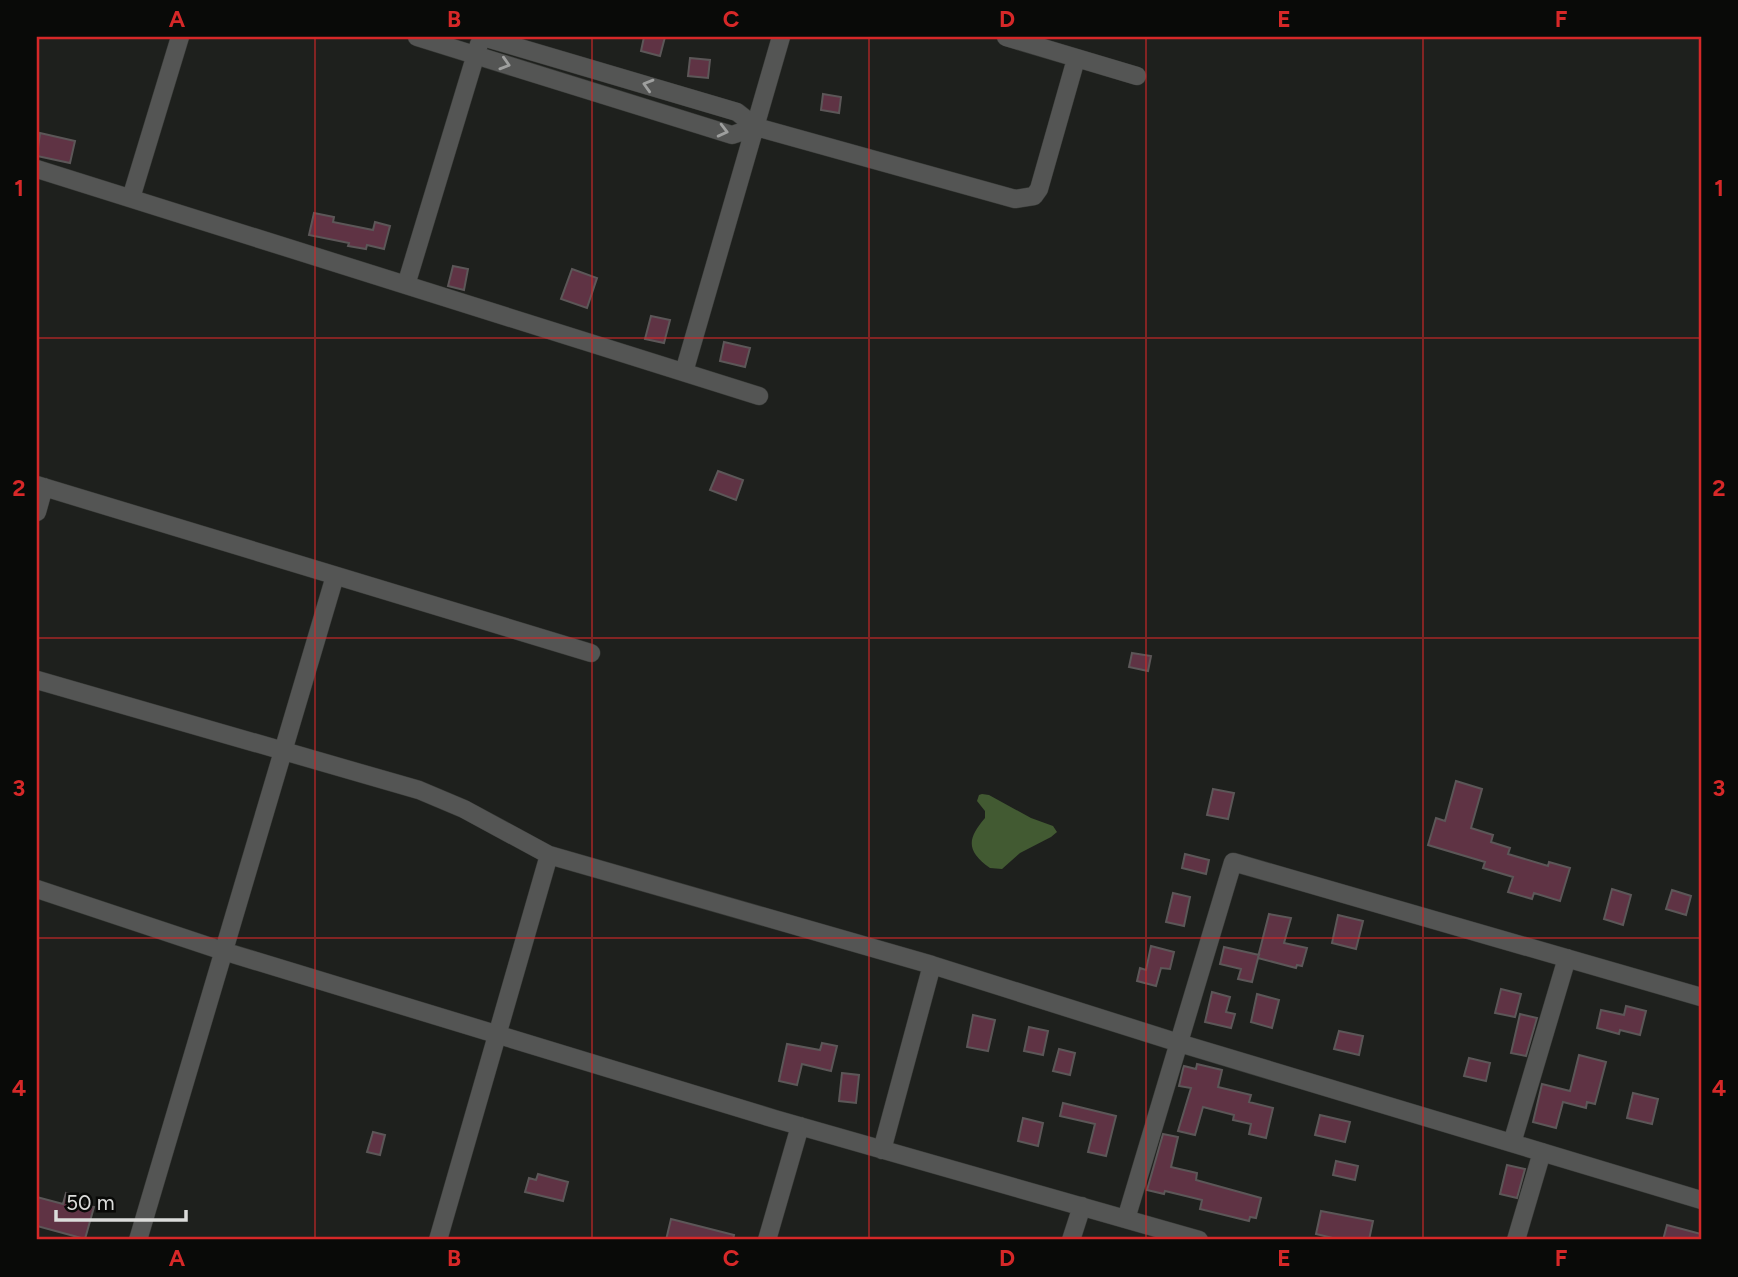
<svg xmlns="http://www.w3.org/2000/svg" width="1738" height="1277" font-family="Figtree,sans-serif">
<rect width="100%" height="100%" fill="#1e201d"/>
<path fill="#425a32" d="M982,794l7,1 42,23 22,8 4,6 -6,5 -31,16 -18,16 -12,-1c-25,-18 -22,-30 -5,-50v-7l-8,-10 2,-6z"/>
<path fill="#5f3344" stroke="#5c5758" stroke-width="2" d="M644,37h21l-5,19 -19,-5z
M690,58l20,2 -2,18 -20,-2z
M823,94l18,3 -2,16 -18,-3z
M40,133l35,8 -5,22 -33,-7z
M314,213l20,4 -1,5 40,8 2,-8 15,4 -6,23 -17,-4 -1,4 -18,-3 1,-3 -40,-8z
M453,266l15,3 -4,21 -16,-4z
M572,269l25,9 -10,30 -26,-9z
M651,316l19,4 -6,23 -19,-4z
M724,342l26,6 -5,19 -25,-6z
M718,471l25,9 -7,20 -26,-10z
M1132,653l19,3 -3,15 -19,-4z
M1456,781l26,8 -11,39 22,7 -2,7 19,6 -2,6 40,12 1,-4 21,6 -10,33 -26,-8 -2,6 -24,-7 5,-15 -30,-9 2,-6 -57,-17 8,-27 9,3z
M1213,789l21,4 -6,26 -21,-4z
M1185,854l24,6 -3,14 -24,-6z
M1612,889l19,6 -8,30 -19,-6z
M1672,890l19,6 -5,19 -20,-6z
M1173,893l17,4 -6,29 -18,-4z
M1269,914l22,4 -7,25 23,5 -5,18 -5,-1 -1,3 -38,-10 -6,24 -14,-3 3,-10 -21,-5 4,-17 35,8 -1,2z
M1338,915l25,6 -7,28 -24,-6z
M1151,946l23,6 -4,17 -9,-1 -5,18 -19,-5 3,-13 6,2z
M1501,989l20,5 -6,23 -20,-4z
M1212,992l18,5 -4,15 9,2 -4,14 -26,-6z
M1257,994l22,6 -7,28 -21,-6z
M1626,1006l20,5 -6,24 -20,-5 -1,4 -22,-6 4,-18 23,5z
M1520,1014l17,4 -11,38 -15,-3z
M973,1015l22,5 -7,31 -21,-4z
M1029,1027l19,4 -5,24 -19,-4z
M1339,1031l24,5 -4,19 -25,-6z
M822,1043l15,3 -6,25 -29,-7 -5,21 -18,-4 8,-37 33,6z
M1059,1049l16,4 -5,22 -17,-4z
M1579,1055l27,7 -11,42 -8,-2 -1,6 -23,-6 -7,26 -23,-6 9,-38 28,7z
M1469,1058l21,5 -4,18 -22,-5z
M1197,1064l25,6 -4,17 33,8 -2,7 24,6 -7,30 -17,-4 2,-10 -18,-4 1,-5 -31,-8 -8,28 -17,-4 13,-43 -12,-2 4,-17 1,-3 12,3z
M842,1073l17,2 -3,28 -17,-2z
M1633,1093l25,6 -6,25 -25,-6z
M1063,1103l53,13 -10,40 -18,-4 7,-28 -35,-8z
M1320,1115l30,7 -5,20 -30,-7z
M1023,1118l20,5 -5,23 -20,-5z
M373,1132l12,3 -5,20 -13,-3z
M1163,1134l15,3 -7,30 26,6 -1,7 65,18 -5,20 -6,-1 -1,4 -49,-12 2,-9 -37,-9 -1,3 -17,-4z
M1336,1161l22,5 -3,14 -22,-5z
M1507,1165l18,4 -8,29 -17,-4z
M538,1174l30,8 -5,19 -38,-9 4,-14 7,2z
M66,1193l16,4 -2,7 14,3 -9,32 -48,-13v-29l26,7z
M1321,1211l52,10 -4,19h-28l-25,-6z
M671,1219l63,16 -1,5h-67z
M1667,1225l34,9v6h-38z"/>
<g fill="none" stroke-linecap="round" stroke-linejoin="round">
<defs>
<path id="street" d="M417,37l315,98 24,-8
M483,37l254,75 19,15 259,72 19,-3 5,-7 37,-130
M1006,37l131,39
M37,169l722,227
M131,198l49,-161
M406,285l73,-241
M684,372l97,-335
M37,485l554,168
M37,512l7,-25
M37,680l382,110 45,19 85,46 383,110 247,78 522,157
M37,889l186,62 552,168 424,121
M1512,1143l55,-185
M882,1150l50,-185
M1126,1219l107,-357 468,135
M138,1240l197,-664
M438,1240l111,-385
M767,1240l33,-114
M1071,1240l11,-34
M1516,1240l26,-88"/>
</defs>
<use href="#street" stroke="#383a37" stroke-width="19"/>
<use href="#street" stroke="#545554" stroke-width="18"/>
</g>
<defs><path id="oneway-chevron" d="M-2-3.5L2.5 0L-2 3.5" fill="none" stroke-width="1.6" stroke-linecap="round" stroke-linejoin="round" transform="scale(1.75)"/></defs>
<g stroke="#9e9f9e">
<use href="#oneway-chevron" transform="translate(505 64) rotate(17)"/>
<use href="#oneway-chevron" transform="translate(648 85) rotate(-164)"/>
<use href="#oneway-chevron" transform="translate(723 131) rotate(14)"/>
</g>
<path fill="none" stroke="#d62828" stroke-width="2" stroke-opacity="0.55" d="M315,37v1203M592,37v1203M869,37v1203M1146,37v1203M1423,37v1203M37,338h1664M37,638h1664M37,938h1664"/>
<rect width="1738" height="1277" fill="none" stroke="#090a08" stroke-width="77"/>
<path d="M56 1210v10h130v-10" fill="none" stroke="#dbdcda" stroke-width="3.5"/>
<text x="66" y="1210" font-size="21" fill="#dbdcda" stroke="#090a08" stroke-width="5" paint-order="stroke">50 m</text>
<rect x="38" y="38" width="1662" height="1200" fill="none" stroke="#d62828" stroke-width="2.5"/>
<g font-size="23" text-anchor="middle" font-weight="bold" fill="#d62828">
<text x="177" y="27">A</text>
<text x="454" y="27">B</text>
<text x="731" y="27">C</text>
<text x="1007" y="27">D</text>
<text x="1284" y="27">E</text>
<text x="1561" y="27">F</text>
<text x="19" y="196">1</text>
<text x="1719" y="196">1</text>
<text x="19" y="496">2</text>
<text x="1719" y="496">2</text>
<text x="19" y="796">3</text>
<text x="1719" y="796">3</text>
<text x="19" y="1096">4</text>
<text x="1719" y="1096">4</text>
<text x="177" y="1266">A</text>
<text x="454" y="1266">B</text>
<text x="731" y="1266">C</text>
<text x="1007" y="1266">D</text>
<text x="1284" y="1266">E</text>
<text x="1561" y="1266">F</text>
</g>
</svg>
